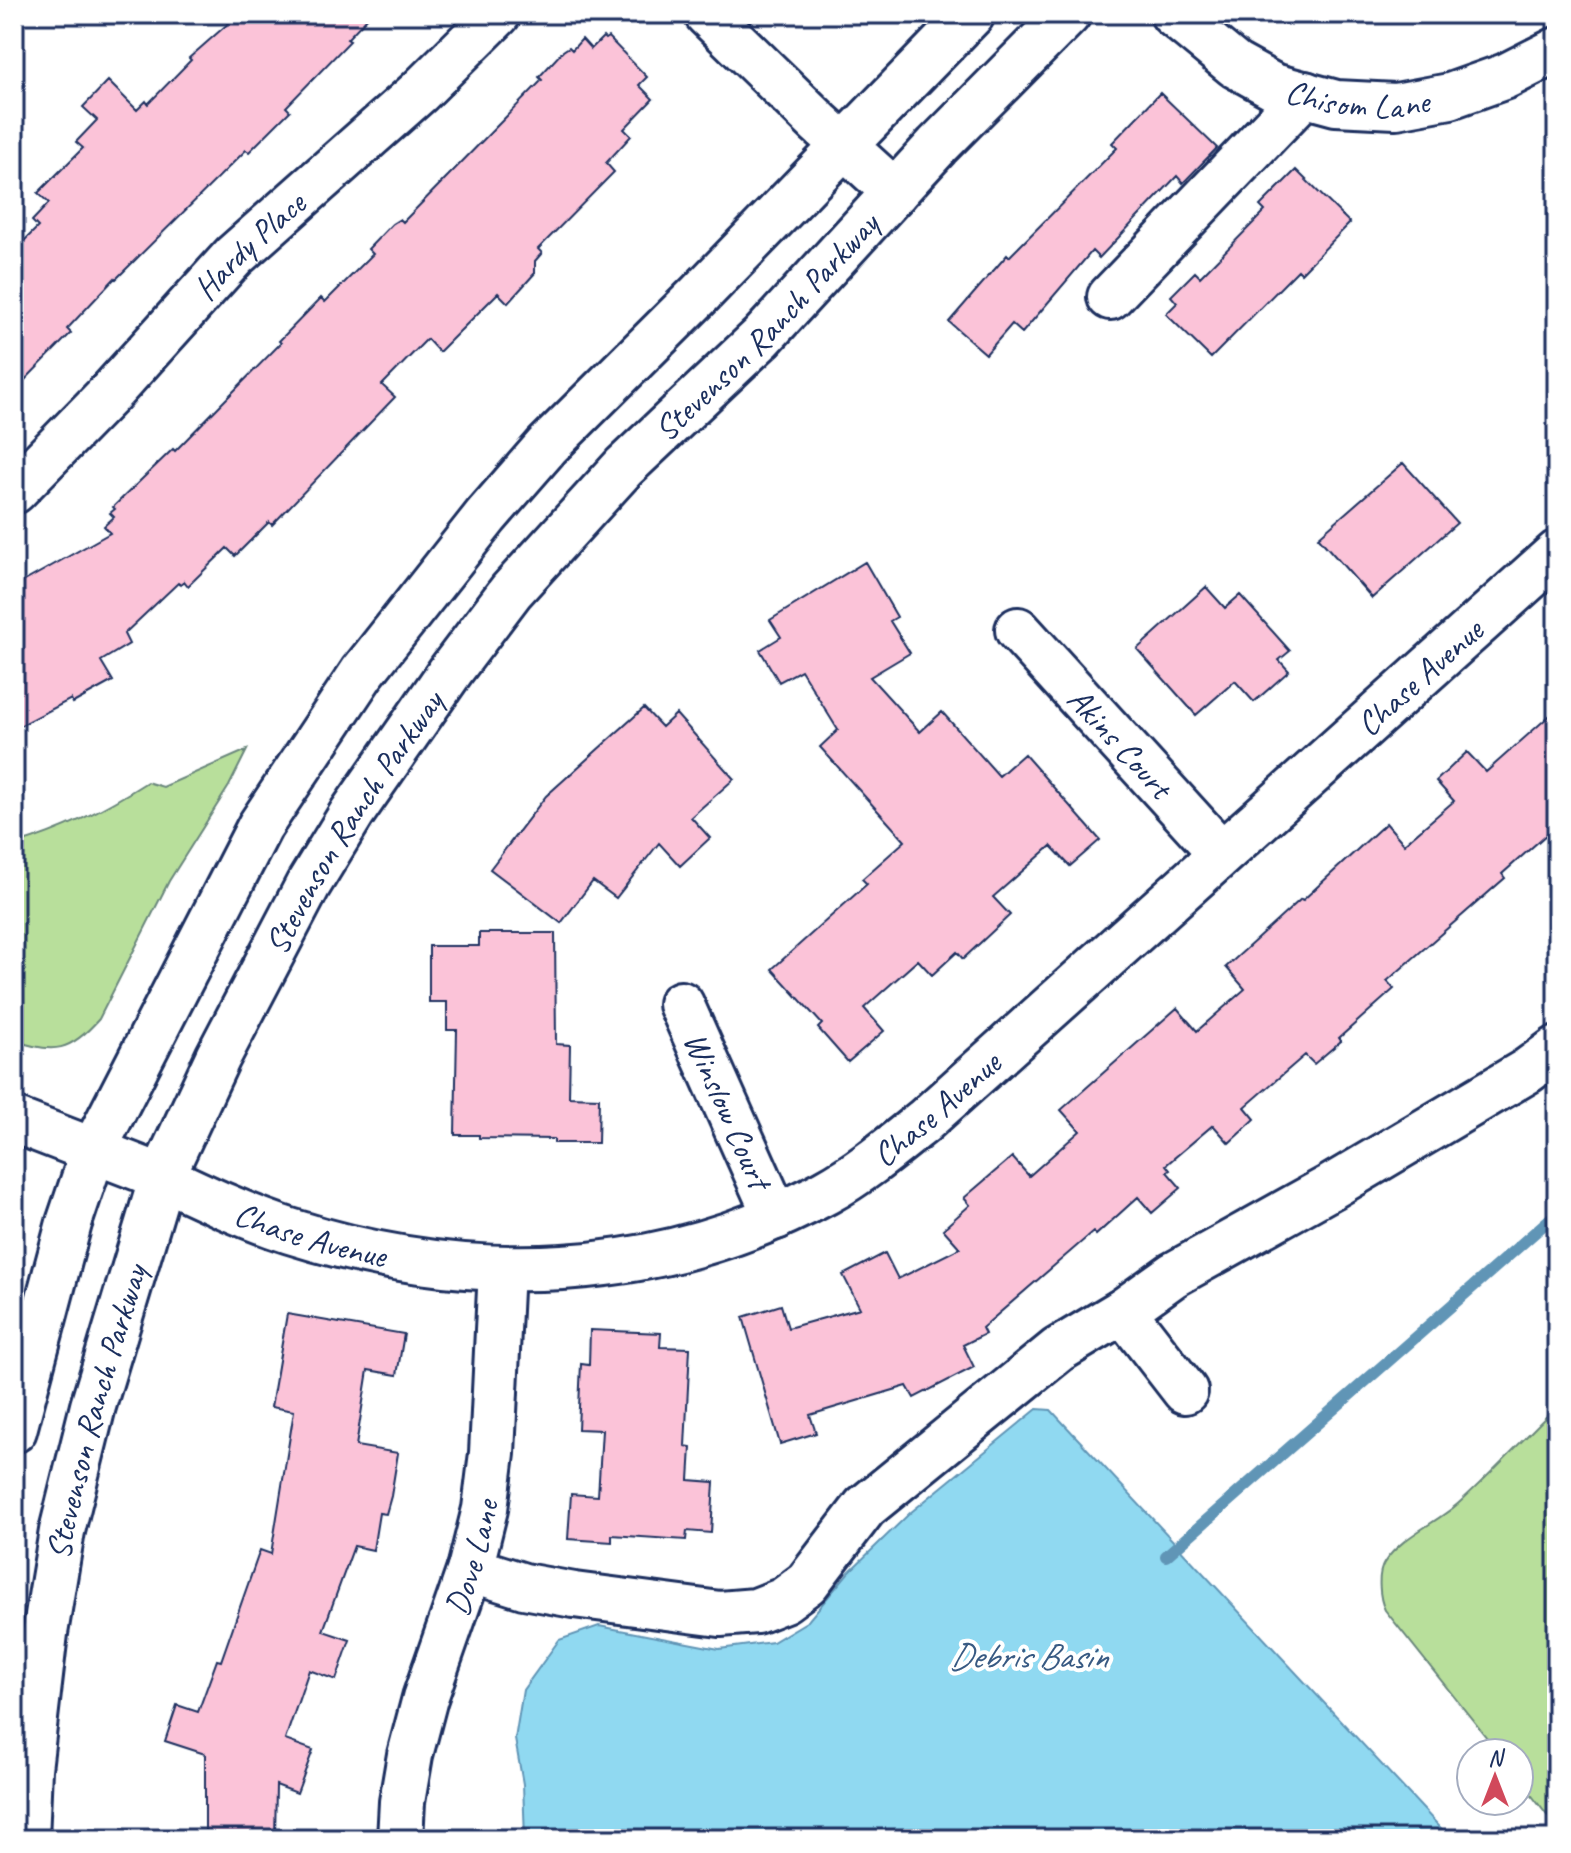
<svg xmlns="http://www.w3.org/2000/svg" width="1571" height="1853" font-family="Caveat,sans-serif">
<rect width="100%" height="100%" fill="#fff"/>
<filter id="ink" filterUnits="userSpaceOnUse"><feTurbulence type="fractalNoise" baseFrequency=".0125" numOctaves="2"/><feDisplacementMap in="SourceGraphic" scale="16" xChannelSelector="R" yChannelSelector="G"/><feConvolveMatrix kernelMatrix="1 2 1 2 8 2 1 2 1" color-interpolation-filters="sRGB"/></filter>
<g filter="url(#ink)">
<path fill="#b8df9b" stroke="#6a877c" stroke-width="2" d="M247,750l-18,36 -60,95 -70,138c-28,32 -45,36 -85,21v-195c50,-15 89,-35 133,-63l16,5z
M1557,1406v422l-38,-49v-26h-20l-114,-143c-6,-12 -8,-36 -1,-47 18,-28 54,-40 77,-62 33,-30 64,-64 96,-95z"/>
<path fill="#90d9f1" stroke="#6195b6" stroke-width="2" d="M1037,1409l14,1 400,429h-926l-2,-55 -8,-45 8,-49 36,-50 40,-14 120,23 54,-7 35,-21 40,-48 62,-60z"/>
<g fill="none" stroke-linecap="round" stroke-linejoin="round">
<path stroke="#6195b6" stroke-width="12" d="M1166,1556l391,-343"/>
</g>
<path fill="#fbc3d8" stroke="#1b2f5e" stroke-width="2" d="M239,14h132l-24,25 3,2 -64,66 4,4 -41,41 -3,-2 -130,129 -1,-1 -48,51 4,4 -57,58v-140l24,-24 -6,-6 17,-18 -11,-10 45,-45 -7,-6 21,-22 -14,-13 25,-26 29,29 9,-9 2,3 43,-44 -2,-2z
M603,37l2,2 3,-2 39,40 -8,8 14,14 -29,30 7,7 -25,27 8,9 -76,77 4,4 -7,8v12l-27,30 -10,-10 -59,59 -12,-13 -45,46 13,12 -123,128 -3,-3 -34,34 -8,-8 -39,38 -4,-5 -3,4 -3,-2 -54,51 5,10 -28,17 12,20 -40,22 -2,-4 -57,30v-142l96,-54 -6,-7 10,-9 -4,-4 5,-4 -2,-2 60,-58 2,2 106,-108 -2,-2 42,-43 4,4 48,-48 -5,-5 24,-25 8,-5 3,3 139,-142 -3,-3 24,-26 6,-4 3,3 10,-11 9,10z
M1160,93l57,55 -34,35 -6,-7 -78,82 -7,-7 -70,82 -10,-9 -26,30 -37,-32 58,-67 2,2 108,-109 -5,-5z
M1296,170l54,53 -49,50 -3,-3 -87,88 -45,-44 11,-11 -6,-7 24,-24 5,5 65,-66 -5,-5z
M1403,463l54,60 -85,75 -54,-61z
M865,562l32,55 -7,4 20,32 -40,24 50,55 22,-20 57,64 25,-22 76,86 -30,26 -19,-20 -58,51 17,18 -47,44 -6,-7 -25,23 -14,-15 -54,48 20,23 -36,31 -30,-34 4,-4 -50,-55 95,-85 -5,-5 43,-38 -85,-94 18,-17 -37,-60 -22,12 -19,-32 21,-13 -11,-17z
M1206,587l19,21 15,-13 50,56 -11,9 10,11 -35,31 -19,-21 -39,34 -59,-66z
M644,708l18,19 14,-13 58,65 -43,38 19,21 -30,28 -21,-23 -43,55 -23,-17 -32,42 -71,-54 56,-73z
M1557,709v116l-55,49 3,4 -118,103 7,8 -55,49 2,3 -27,23 -9,-9 -60,52 10,12 -26,24 -16,-18 -47,40 4,5 -3,2 14,16 -29,25 -14,-16 -42,38 -3,-3 -111,96 3,6 -22,11 11,22 -60,31 -7,-12 -97,29 6,18 -36,11 -37,-127 38,-12 7,23 72,-20 -17,-33 42,-22 13,26 62,-31 -17,-19 27,-24 -6,-7 48,-41 17,19 51,-45 -19,-21 116,-102 20,23 48,-42 -19,-22 75,-68 2,1 83,-77 18,21 50,-43 -18,-20 31,-29 19,20z
M479,933h76l1,111 14,1 -1,52 30,1 -1,45h-44v-4l-75,-1v-3h-24l2,-105h-10v-28h-18v-56h50z
M287,1314l117,20 -7,41 -29,-5 -12,76 42,7 -7,43 -5,18 -7,-1 -6,37 -19,-4 -31,85 27,9 -14,40 -27,-10 -24,70 28,10 -16,43 -21,-8 -1,54h-70v-85l-40,-13 12,-36 21,7 19,-52 4,1 39,-111 11,4 23,-143 -23,-4z
M590,1330l71,3 -1,14 30,1 -5,98 6,1 -2,33 25,2 -3,51 -24,-2 -1,9 -74,-5v7l-44,-3 3,-45 27,2 4,-66 -24,-1 3,-65 8,1z"/>
<g fill="none" stroke-linecap="round" stroke-linejoin="round">
<defs>
<g id="minor">
<path d="M707,14l112,109 76,69"/>
<path id="s1" d="M1173,14l62,51 38,21 63,17 60,3 54,-10 56,-20 51,-26"/>
<path d="M1110,297l195,-203"/>
<path id="s2" d="M14,491l97,-99 123,-136 185,-164 79,-78"/>
<path id="s3" d="M1018,630l203,223"/>
<path id="s4" d="M681,1004l95,213"/>
<path id="s5" d="M162,1177c42,20 84,40 128,54 179,57 369,52 536,-39 35,-19 67,-46 98,-71l633,-568"/>
<path d="M1123,1311l62,80"/>
<path d="M470,1569l54,17 50,9 146,19 36,-3 28,-11 23,-17 58,-76 193,-157 65,-39 50,-36 158,-88 196,-116 30,-22"/>
<path id="s6" d="M400,1839l2,-37 8,-47 15,-57 45,-129 15,-60 7,-56 9,-184"/>
</g>
<g id="major">
<path d="M14,1120l148,57"/>
<path d="M14,1430l55,-207 25,-74 166,-323 102,-153 124,-157 61,-70 152,-151 273,-281"/>
<path id="s7" d="M26,1839l3,-70 16,-136 17,-102 31,-125 69,-229 56,-120 90,-172 44,-72 100,-144 59,-78 113,-124 138,-130 175,-191 131,-132"/>
</g>
</defs>
<use href="#minor" stroke="#1b2f5e" stroke-width="50"/>
<use href="#major" stroke="#1b2f5e" stroke-width="50"/>
<use href="#minor" stroke="#fff" stroke-width="44"/>
<use href="#major" stroke="#fff" stroke-width="44"/>
</g>
</g>
<g text-anchor="middle" stroke-width="8" stroke-linejoin="round" paint-order="stroke">
<g font-size="34" fill="#1b2f5e" stroke="#fff">
<text dy="12" stroke="none"><textPath href="#s1" startOffset="210">Chisom Lane</textPath></text>
<text dy="12" stroke="none"><textPath href="#s2" startOffset="340">Hardy Place</textPath></text>
<text dy="12" stroke="none"><textPath href="#s7" startOffset="1730">Stevenson Ranch Parkway</textPath></text>
<text dy="12" stroke="none"><textPath href="#s5" startOffset="1478">Chase Avenue</textPath></text>
<text dy="12" stroke="none"><textPath href="#s3" startOffset="152">Akins Court</textPath></text>
<text dy="12" stroke="none"><textPath href="#s7" startOffset="1082">Stevenson Ranch Parkway</textPath></text>
<text dy="12" stroke="none"><textPath href="#s5" startOffset="830">Chase Avenue</textPath></text>
<text dy="12" stroke="none"><textPath href="#s4" startOffset="116">Winslow Court</textPath></text>
<text dy="12" stroke="none"><textPath href="#s5" startOffset="160">Chase Avenue</textPath></text>
<text dy="12" stroke="none"><textPath href="#s7" startOffset="434">Stevenson Ranch Parkway</textPath></text>
<text dy="12" stroke="none"><textPath href="#s6" startOffset="292">Dove Lane</textPath></text>
</g>
<g font-size="36" font-style="italic" fill="#385a83" stroke="#fff">
<text x="1028" y="1668">Debris Basin</text>
</g>
</g>
<rect width="1571" height="1853" fill="none" stroke="#fff" stroke-width="48"/>
<rect x="24" y="24" width="1523" height="1805" fill="none" stroke="#1b2f5e" stroke-width="3" filter="url(#ink)"/>
<g transform="translate(1495 1777)"><circle r="38" fill="#ffffff" stroke="#a4acbf" stroke-width="2"/>
<path d="M0-6L14 30L0 20L-14 30Z" fill="#d1495b"/>
<text y="-12" font-size="22" font-weight="bold" text-anchor="middle" fill="#1b2f5e">N</text>
</g>
</svg>
